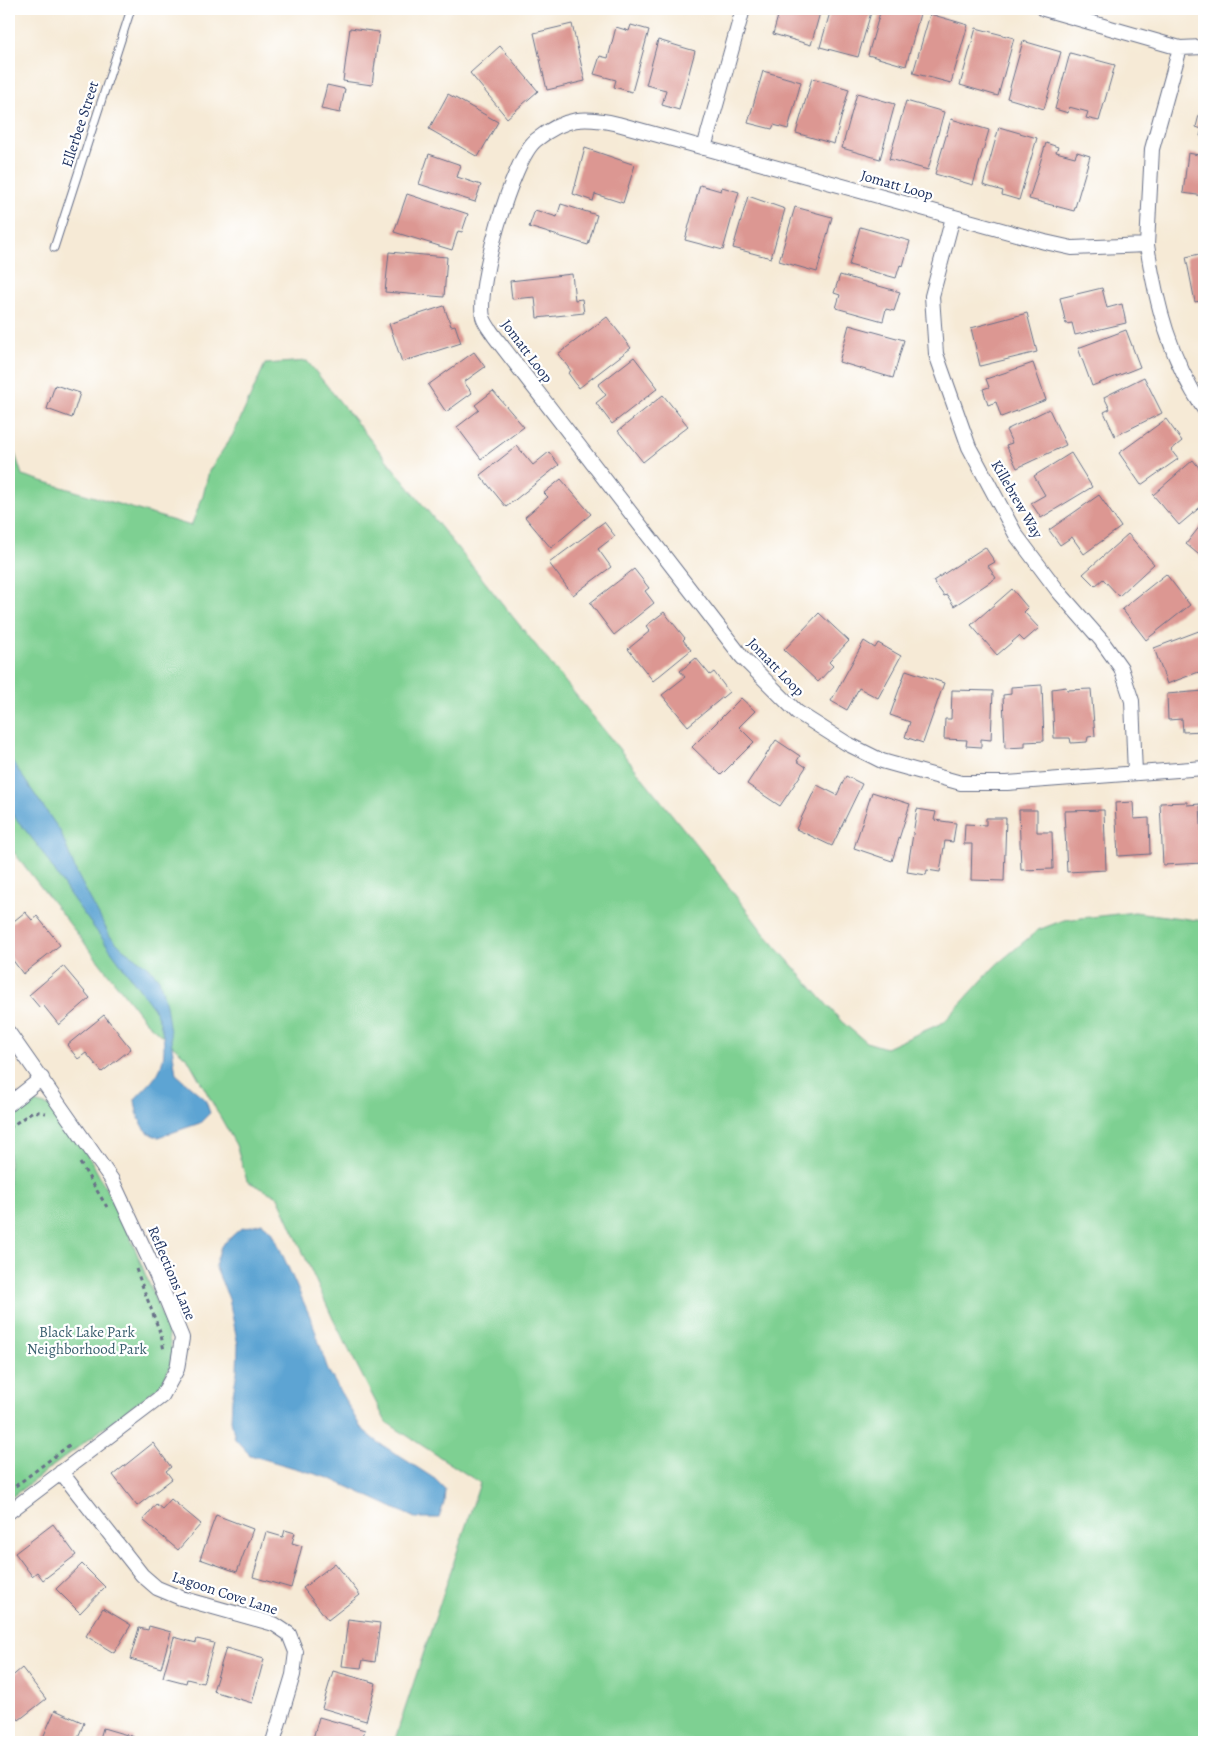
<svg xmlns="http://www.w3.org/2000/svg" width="1213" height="1751" font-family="Alegreya,serif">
<rect width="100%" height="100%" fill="#fff"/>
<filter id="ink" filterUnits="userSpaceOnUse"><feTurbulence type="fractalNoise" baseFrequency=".02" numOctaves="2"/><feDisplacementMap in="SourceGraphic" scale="10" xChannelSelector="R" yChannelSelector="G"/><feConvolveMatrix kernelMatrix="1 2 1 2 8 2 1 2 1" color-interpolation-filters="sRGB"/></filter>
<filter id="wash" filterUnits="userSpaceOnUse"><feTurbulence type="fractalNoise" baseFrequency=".0096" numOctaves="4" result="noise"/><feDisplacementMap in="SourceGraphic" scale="20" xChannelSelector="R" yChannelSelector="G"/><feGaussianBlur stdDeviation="1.12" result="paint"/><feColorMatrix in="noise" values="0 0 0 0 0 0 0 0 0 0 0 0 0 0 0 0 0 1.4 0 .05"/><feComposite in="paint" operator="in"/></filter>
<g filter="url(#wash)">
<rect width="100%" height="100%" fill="#f6ead6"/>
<path fill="#7ed092" stroke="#4c8078" d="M9,359l4,2 -3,77 12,37 169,51 12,-30 6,-25 25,-38 31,-69 42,-3 400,497 56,74 79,90 24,20 20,6 58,-26 52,-57 42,-35 26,-10 71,-8 69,9v821h-810l86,-259 -94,-61 -53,-103 -55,-122 -31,-16 -11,-36 -48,-86 -43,-38 -136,-175z
M34,1102l19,5 39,55 36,69 38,95 6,25 -2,16 -9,18 -152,114v-382z"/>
<path fill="#5da4d3" stroke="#3c6a98" d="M9,757l51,74 17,43 33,62 13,13 26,18 10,12 7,26 10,69 29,25 5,14 -10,10 -41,14c-17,-2 -23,-24 -24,-38 8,-9 21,-20 25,-30 8,-20 3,-43 -6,-60l-84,-114 -31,-48 -30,-37z
M262,1223l10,8 40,90 16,49 33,58 18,15 56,36 10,10 -1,14 -5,15h-24l-86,-40 -79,-23 -15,-16 -4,-19 1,-21 5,-27 1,-27 -9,-46 -14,-33 6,-20 19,-17z"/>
<g id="blocks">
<path fill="#dc9792" d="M780,9h41l-10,36 -38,-11z
M831,9h41l-14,48 -38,-10z
M881,9l40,1 -15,56 -38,-11z
M930,14l38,11 -17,58 -38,-10z
M572,24l13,57 -38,9 -13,-57z
M631,25l18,5 -17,62 -18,-5 2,-7 -22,-6 6,-18 8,2 8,-31 13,4z
M350,28l29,4 -7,53 -29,-4z
M976,28l38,10 -16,58 -38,-11z
M658,40l37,11 -16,59 -17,-5 4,-15 -20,-5z
M1023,41l38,11 -17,57 -37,-11z
M500,46l38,45 -31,27 -37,-45z
M1070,53l45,12 -16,56 -13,-3 2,-6 -19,-5 -1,6 -13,-4z
M763,71l38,11 -13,47 -14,-4 -2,4 -24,-6z
M812,78l37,11 -15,55 -38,-11z
M327,85l18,4 -5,24 -19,-4z
M857,93l38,11 -15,55 -38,-11z
M448,94l50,28 -20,35 -49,-28z
M906,101l38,11 -16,58 -39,-11z
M1200,111h4v26l-4,-1 2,-7 -6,-2z
M951,119l38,11 -16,55 -38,-11z
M999,127l38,11 -18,62 -17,-5 1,-4 -20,-6z
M1046,143l12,4 -2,5 19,5 2,-5 13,4 -16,55 -45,-12z
M585,148l50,17 -12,38 -28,-9 -2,7 -20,-7z
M1188,153l16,3v40l-21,-3z
M429,154l32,11 -4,12 24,8 -6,17 -56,-18z
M700,185l21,6 1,-4 17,5 -16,58 -38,-10z
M407,194l61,20 -6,18 -4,-1 -6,19 -58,-18z
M748,196l37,13 -14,49 -38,-10z
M561,204l36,11 -9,30 -59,-18 6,-17 22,7z
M795,207l37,10 -15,55 -38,-11z
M860,227l50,14 -7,25 -3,-1 -4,13 -47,-13z
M389,252l58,5 -3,40 -59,-5z
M1204,253v47l-9,2 -9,-45z
M572,274l3,26 7,-1 2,14 -47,5 -2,-21 -23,2 -2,-18z
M840,275l60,17 -6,19 -8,-2 -3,12 -47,-13 4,-13 -6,-2z
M1102,288l5,20 15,-4 4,19 -51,12 -3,-12 -6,1 -6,-26z
M444,306l7,20 4,-1 6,18 -59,19 -13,-38z
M1027,313l10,39 -57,14 -9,-38z
M607,317l24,31 -52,40 -11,-15 3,-2 -13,-17z
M849,325l55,15 -11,38 -54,-16z
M1126,330l14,37 -48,19 -14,-38z
M474,352l11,15 -21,15 8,11 -26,19 -18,-27z
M634,357l24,31 -46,36 -16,-21 10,-8 -8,-10z
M1033,363l13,37 -45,17 -5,-15 -8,3 -5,-16 6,-2 -3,-8z
M1144,377l18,36 -47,23 -11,-24 6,-3 -6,-12z
M55,385l25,8 -8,25 -25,-9z
M493,391l31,36 -43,32 -24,-32 22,-17 -4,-5z
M663,395l25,31 -45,36 -25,-31z
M1049,409l17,36 -49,23 -11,-23 6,-2 -6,-13z
M1166,419l16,22 -11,9 7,9 -37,26 -22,-32z
M517,446l16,19 16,-13 10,13 -53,42 -26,-32z
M1071,453l21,34 -51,31 -10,-15 14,-8 -11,-19z
M1193,460l11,14v30l-25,21 -26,-30z
M561,479l30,35 -40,34 -26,-31 23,-20 -4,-4z
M1099,495l22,32 -37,27 -12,-17 -12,8 -11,-15z
M1204,521v38l-18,-15z
M604,522l11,14 -17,13 13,18 -38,28 -24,-32z
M1128,534l26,30 -35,32 -16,-17 -8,7 -12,-12z
M985,547l10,15 -7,4 8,12 -42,28 -7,-11 -3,1 -11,-15z
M634,569l15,19 -4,3 9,12 -40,32 -24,-32z
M1166,574l24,31 -44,35 -24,-31z
M1012,589l16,19 -4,4 15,16 -15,13 -5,-5 -22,19 -26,-30z
M664,612l21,26 -2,2 8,10 -38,31 -25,-32 22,-18 -4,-5z
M819,613l30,28 -20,21 4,4 -15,16 -34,-32z
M1204,629v41l-37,14 -13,-36z
M864,641l11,7 3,-5 23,13 -23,42 -19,-10 -12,22 -16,-9z
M696,658l14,17 4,-3 15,20 -41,34 -26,-31 23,-18 -5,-6z
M906,670l38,13 -21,60 -18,-6 5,-15 -20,-7z
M1042,685l2,56 -19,1v5l-20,1 -2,-53 8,-1v-7z
M1066,687l1,3 24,-1 4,47 -7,1 -1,5 -16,1 -1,-5h-16l-2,-49z
M952,690l41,1 -2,49 -10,-1v8l-15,-1 1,-6 -23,-1 1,-20h6z
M1204,691v40l-21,1 -1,-13 -14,1 -1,-26z
M741,698l14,13 -16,16 15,15 -33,33 -29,-28z
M776,740l24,16 -3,5 9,6 -26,39 -33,-22z
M846,776l16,8 -30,62 -36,-17 21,-44 20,10z
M872,792l38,12 -18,57 -38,-13z
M1133,802l1,17 15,-1 1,36 -32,2 -3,-53z
M1187,802v3l13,-1 3,59 -40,2 -3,-62z
M917,809l19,3 -2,8 22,3 -3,19 -8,-1 -5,31 -13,-2 -1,5 -19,-3z
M1019,810h18v22h15l1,37 -32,1z
M1104,810l2,60 -39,2 -3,-61z
M986,818h20l-2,63 -33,-1 1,-36h-8l1,-20 21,1z
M25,912l7,8 5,-4 23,29 -37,29 -14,-19v-30z
M63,966l27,32 -31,27 -16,-20 -3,3 -11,-13z
M104,1015l27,34 -29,23 -16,-19 -8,6 -11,-14z
M153,1443l18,24 -5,4 6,8 -35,27 -24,-31z
M171,1499l30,25 -23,26 -35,-30 13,-16 6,5z
M216,1515l37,14 -16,43 -37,-13z
M53,1524l23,31 -33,25 -6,-8 -5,4 -17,-23z
M285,1530l10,3 -3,10 10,3 -11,42 -38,-11 13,-45 17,5z
M335,1563l25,32 -32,25 -25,-32z
M82,1564l23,23 -25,26 -24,-24z
M103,1608l28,17 -17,28 -28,-17z
M348,1619l32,4 -5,39 -12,-2 -2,8 -19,-2z
M149,1626l22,6 -10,36 -31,-9 9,-31 9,2z
M174,1637l22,6 1,-4 17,4 -11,40 -16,-4 -1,4 -23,-6z
M226,1648l38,11 -12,44 -39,-12z
M22,1668l24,31 -27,21 -10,-13v-28z
M333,1671l43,12 -10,38 -44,-13z
M55,1710l29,13 -8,19h-35z
M319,1717l46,13 -4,12h-49z
M103,1728l31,9 -1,5h-34z"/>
</g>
</g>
<g filter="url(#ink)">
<use href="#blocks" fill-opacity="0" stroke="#687088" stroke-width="1"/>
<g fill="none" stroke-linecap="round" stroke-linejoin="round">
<defs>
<path id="lane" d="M54,248l77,-239"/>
<path id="street" d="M1044,9l136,39 24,-1
M1180,48l-28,101 -5,96 -75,3 -27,-6 -427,-118c-34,-8 -53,-7 -82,16 -24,19 -60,147 -53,177 2,7 8,14 12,20l247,320 55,55 49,31 36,18 79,22h46l197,-15
M704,148l39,-139
M953,217l-21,79 4,58 33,93 47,88 42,56 43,49 20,28 11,33 3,72
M1147,245c9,58 23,115 57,164
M9,1033l103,147 44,94 26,64 -5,31 -15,27 -153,116
M9,1104l33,-26
M61,1472l81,103 15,13 24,10 93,26 15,10 7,18 -3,23 -20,67"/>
</defs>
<use href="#lane" stroke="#687088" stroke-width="9"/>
<use href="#street" stroke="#687088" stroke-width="16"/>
<path stroke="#687088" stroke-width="3" stroke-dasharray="4 4" stroke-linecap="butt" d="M9,1128l24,-17 13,2
M80,1163l27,44
M136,1269l25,66 3,16
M9,1491l63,-48"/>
<use href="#lane" stroke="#fff" stroke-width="7"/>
<use href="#street" stroke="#fff" stroke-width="14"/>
</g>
</g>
<g text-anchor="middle" stroke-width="4.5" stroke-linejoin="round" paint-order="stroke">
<g font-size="15" fill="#1b2f5e" stroke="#fff">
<text transform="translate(80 124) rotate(-72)" y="5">Ellerbee Street</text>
<text transform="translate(897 185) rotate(16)" y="5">Jomatt Loop</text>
<text transform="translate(527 351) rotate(53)" y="5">Jomatt Loop</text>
<text transform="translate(1017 499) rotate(60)" y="5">Killebrew Way</text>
<text transform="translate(776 667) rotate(46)" y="5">Jomatt Loop</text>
<text transform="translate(172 1273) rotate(67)" y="5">Reflections Lane</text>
<text transform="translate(225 1593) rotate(18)" y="5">Lagoon Cove Lane</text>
</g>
<g font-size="15" fill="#395f6e" stroke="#fff">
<text x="87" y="1337">Black Lake Park<tspan x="87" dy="17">Neighborhood Park</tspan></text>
</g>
</g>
<rect width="1213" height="1751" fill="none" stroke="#fff" stroke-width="30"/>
</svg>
